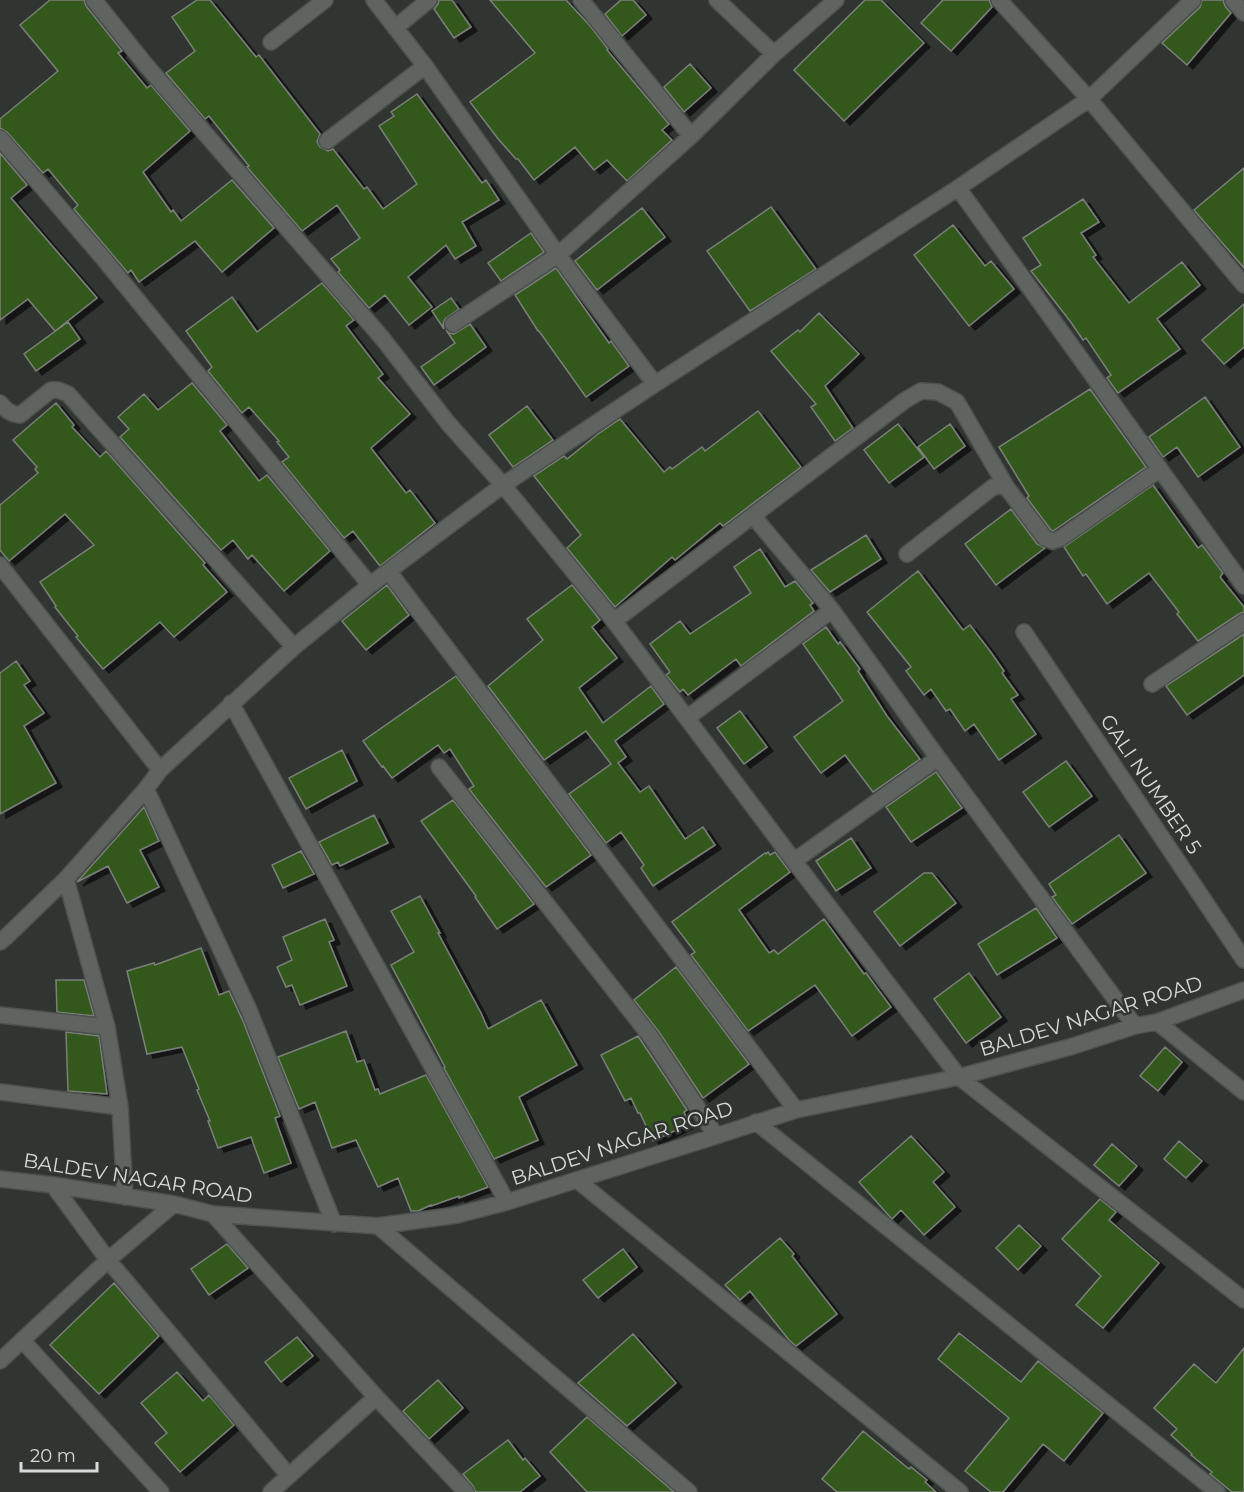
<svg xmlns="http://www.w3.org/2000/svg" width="1244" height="1492" font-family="Montserrat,sans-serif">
<defs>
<filter id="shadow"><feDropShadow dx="6" dy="4" stdDeviation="0" flood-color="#0009"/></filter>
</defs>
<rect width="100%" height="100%" fill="#313532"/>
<path fill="#31581a" stroke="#7c7f7b" stroke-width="1.5" filter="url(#shadow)" d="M50,0h34l2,6 36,45 -4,2 29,35 4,-3 39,46 -47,41 28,40 2,-2 8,11 51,-41 42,48 -52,44 -27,-31 -56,41 -8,-12 -3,3 -54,-64 4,-4 -30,-36 -5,4 -36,-41 -7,-4v-9l58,-48 -38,-46z
M197,0h13l46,57 3,-2 61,79 -3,8 3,5 8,4 5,-2 31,40 3,-2 16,22 34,-25 -38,-58 15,-10 -3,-4 26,-18 65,89 4,-3 13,20 -37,22 14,24 -21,13 -9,-14 -38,32 24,30 -23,18 -24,-30 -16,13 -31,-36 2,-2 -9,-11 29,-21 -23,-33 -35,26 -55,-64 2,-1 -40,-50 -4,3 -39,-46 29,-22 -23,-34z
M439,0h13l19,27 -17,11 -20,-29 4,-5z
M490,0h76l25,27 17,22 -1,1 62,74 -7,6 10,10 -45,41 -20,-21 -13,10 -19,-23 -41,33 -16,-21h-2l-17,-19 -29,-38 65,-49z
M621,0h12l13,15 -24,21 -17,-22z
M865,0h16l43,43 -80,78 -50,-51z
M943,0h46l3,7 -41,44 -30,-28z
M1202,0h21l2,6 6,7 -44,52 -25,-22 38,-36z
M690,64l21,24 -27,24 -20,-25z
M0,153l27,32 -16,13 86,100 -42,33 -27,-32 -28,21z
M1244,168v100l-50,-58z
M1083,199l16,23 -18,11 15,22 -3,2 36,46 53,-41 18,23 -43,34 23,30 -62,44 -11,-15 4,-3 -25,-37 -3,2 -13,-19 -39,-50 10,-6 -18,-27z
M771,207l45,62 -66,42 -43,-60z
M642,208l23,29 -68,53 -22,-29z
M953,225l32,41 6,-5 23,28 -45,37 -55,-71z
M531,233l13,19 -43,29 -13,-18z
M556,268l53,75 2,-2 18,25 -43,31 -47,-66h-1l-23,-36z
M322,283l32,37 -8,6 37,48 -5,4 32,36 -39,34 35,45 4,-3 25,33 -55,43 -27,-35 -9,7 -62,-76 7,-5 -12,-15 2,-1 -30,-34 -7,6 -34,-42 4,-4 -26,-36 46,-34 25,35z
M451,298l8,11 -14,10 -2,5 1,5 -12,-18z
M1244,304v43l-20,17 -22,-24z
M819,313l40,41 -34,32 28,42 -18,13 -24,-34 5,-3 -45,-53 27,-21 2,2z
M68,322l12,17 -44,32 -12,-17z
M470,324l16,23 -52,38 -13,-18 34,-24 -9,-13 3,3 5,1z
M192,383l35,42 -7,6 39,50 8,-6 63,76 -46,40 -32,-36 -4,4 -15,-19 -12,10 -101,-113 9,-8 -11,-12 26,-23 14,16z
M1090,389l56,78 -93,64 -2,-1 -24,-32 2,-2 -30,-49z
M1205,397l35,50 -42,30 -21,-30 -14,10 -14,-20z
M56,403l18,22 -2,2 28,30 6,-6 99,112 -2,2 24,27 -53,45 -14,-15 -57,47 -27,-32 2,-1 -23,-29 1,-1 -16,-24 54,-37 -29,-31 -56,47 -9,-11v-45l38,-32 -3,-4 2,-2 -24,-27z
M527,406l26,34 -40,27 -24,-32z
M758,411l43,56 -78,59 -3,-3 -45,37 -3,-3 -57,50 -48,-59 14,-13 -47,-59 30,-20 3,3 31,-25 22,-15 44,53 6,-5 2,2 30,-22 3,4z
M898,424l26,33 -35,26 -25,-33z
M950,424l15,22 -31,23 -16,-22z
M1153,485l45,63 4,-3 21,28 -3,4 24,30v5l-5,2 -41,27 -21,-27 2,-2 -30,-39 -42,31 -21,-30 -3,2 -19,-29z
M1011,509l26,35 8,4 -49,37 -31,-41z
M866,535l15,24 -51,33 -19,-22z
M760,549l25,38 10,-6 18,22 -3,2 4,6 -73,55 -5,-7 -48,36 -5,-6 -3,3 -14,-17 4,-3 -20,-28 30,-23 10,13 61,-41 -17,-26z
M918,571l45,59 7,-5 20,26 14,20 -2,2 16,22 -7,4 25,35 -37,26 -25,-36 -9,7 -15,-22 -4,2 -15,-22 -7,6 -18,-24 5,-4 -44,-55z
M387,585l22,30 -43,35 -24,-29z
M572,585l28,35 -8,7 25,31 -38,30 24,35 48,-37 13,18 -49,37 11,16 -8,6 22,29 9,-6 36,53 18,-12 12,18 -62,41 -12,-18 3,-3 -23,-33 -15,11 -37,-49 42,-30 -25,-33 -42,29 -56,-74 55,-46 -16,-21z
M826,627l12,17 2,-2 20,27 -2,2 29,45 33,43 -47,33 -28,-37 -24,18 -27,-36 49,-36 -40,-57z
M1244,634v41l-57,40 -21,-29z
M16,661l14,20 -6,4 20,28 -20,13 32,57 -56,31v-141z
M456,676l135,179 -45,32 -77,-98 5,-3 -24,-37 -6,4 -6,-8 -46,33 -9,-12 -1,1 -19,-26z
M740,711l27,36 -23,17 -27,-36z
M342,750l15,31 -51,28 -17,-31z
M1066,761l26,35 -43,31 -26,-35z
M936,772l26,36 -51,34 -25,-35z
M453,800l81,104 -37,25 -22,-32 1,-1 -55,-75z
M144,807l15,34 -19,9 19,37 -32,16 -19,-37 -31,16z
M374,815l14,28 -48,23 -2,-4 -6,3 -13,-23z
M1119,835l27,38 -74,51 -20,-27 4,-2 -7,-11z
M851,838l20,30 -35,23 -20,-30z
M301,851l13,23 -31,14 -11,-23z
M768,852l2,3 5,-3 15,20 -51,38 30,43 5,-3 4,4 46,-35 40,55 2,-1 25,34 -39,29 -37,-51 -67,46 -57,-76 4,-3 -23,-30 93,-69 1,1z
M924,873h8l24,30 -56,43 -26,-34z
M420,896l20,37h-2l43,80 7,16 53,-29 36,65 -58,32 19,43 -44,19 -50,-91 1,-1 -54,-102 23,-13 -23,-41z
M1036,908l21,30 -60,37 -19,-31z
M325,919l9,21 -5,2 18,44 -47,19 -8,-20 -6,2 -9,-20 15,-7 -9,-23z
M201,948l18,47 10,-4 14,30 37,95 -5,2 16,45 -27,10 -13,-36 -33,11 -10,-27h2l-13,-31 2,-1 -17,-42 -35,7 -20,-83 27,-8 1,2z
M676,967l73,97 -46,34 -44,-66 -25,-32z
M969,973l32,44 -35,26 -32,-44z
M56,980h28l10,36 -37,-4z
M346,1031l11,31 7,-2 11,30 3,-1 2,5 46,-19 62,112 -29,11v-2l-28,10v-1l-13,6h-7l-13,-33 -20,9 -22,-47 -24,8 -17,-46 -16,7 -21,-52z
M66,1032l33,4 8,58 -39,-3z
M638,1036l49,74 -3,2 5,12 -36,17 -13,-28h-2l-7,-15 -6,3 -24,-46z
M1165,1047l17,15 -24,29 -18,-15z
M911,1136l33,36 -11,10 22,25 -31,28 -23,-25 -9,9 -1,-1 -32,-36z
M1179,1141l23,20 -16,17 -22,-19z
M1112,1144l25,22 -18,20 -25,-21z
M1100,1199l16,13 -7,8 50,43 -56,65 -27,-23 25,-29 -39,-37z
M1019,1225l22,21 -23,24 -22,-22z
M780,1238l14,16 -2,2 45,58 -41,32 -7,-6 -39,-49 -10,9 -15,-15z
M227,1244l21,24 -39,27 -18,-26z
M623,1249l14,18 -39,31 -15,-18z
M114,1283l45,53 -60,58 -49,-49z
M959,1333l62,49 17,-21 65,52 -39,48 -21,-17 -40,48h-12l-26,-21 44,-53 -71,-59z
M633,1334l43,49 -49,43 -49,-43z
M297,1337l16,19 -32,26 -16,-20z
M1244,1348v144h-12l-22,-18 2,-2 -21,-17 1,-1 -21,-19 6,-6 -23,-21 40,-44 22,19z
M177,1372l26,29 6,-6 25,30 -54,47 -25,-29 12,-10 -26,-30z
M438,1380l25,28 -34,31 -26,-28z
M587,1417l87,75h-87l-37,-40z
M863,1431l46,38 2,-2 16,13 -2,2 11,10h-99l-15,-13z
M508,1440l15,20 2,-2 15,18 -20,16h-44l-3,-6 -10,-12z"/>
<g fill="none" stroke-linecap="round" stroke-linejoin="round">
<defs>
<path id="street" d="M94,0l51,64 238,275 65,84 55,62 111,136 180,240 165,216 285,223
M374,0l51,66 133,189 97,129
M581,0l110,136
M717,0l57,54
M999,0l90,99 155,186
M1233,0l11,13
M395,28l34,-28
M271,42l54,-42
M0,138l103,120 267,327
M327,141l98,-75
M958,188l286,398
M453,324l105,-69 133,-119 83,-82 62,-54
M0,403c6,7 10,11 20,12l31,-25h7l10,4 226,253
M907,554l86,-67 8,-1 6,2 38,50 8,3 8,-3 99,-69
M0,565l160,205
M389,572l407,538
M832,610l106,148 197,268
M614,621l290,-220 17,-10 17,1 19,10 50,86
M1024,632l220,328
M1152,684l92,-62
M231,703l276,499
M687,718l145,-108 -79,-94
M439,767l212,270 65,99
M146,789l103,221 85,214
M794,861l144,-103
M66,879l41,148 13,80 5,90
M0,942l6,-5 60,-58 80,-90 14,-19 134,-123 76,-62 133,-100 152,-101 303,-196 131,-89 104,-99
M0,1015l107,12
M1157,1022l87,70
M0,1092l120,15
M756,1122l461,370
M0,1179l53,6 121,19 39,10 165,12 79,-11 50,-13 209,-66 80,-26 163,-33 111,-30 65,-21 22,-4 87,-32
M577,1180l383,312
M53,1185l55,75 181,216
M213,1214l163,183 90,95
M378,1226l311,266
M22,1340l139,152
M0,1361l108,-101 66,-56
M271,1492l105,-95"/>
</defs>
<use href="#street" stroke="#4e524f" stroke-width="18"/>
<use href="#street" stroke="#606461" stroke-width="15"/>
</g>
<g text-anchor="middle" stroke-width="5" stroke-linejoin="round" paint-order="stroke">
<g font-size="20" fill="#d6d9d7" stroke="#313532">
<text transform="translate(1151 784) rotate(56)" y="7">GALI NUMBER 5</text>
<text transform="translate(1091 1016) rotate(-17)" y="7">BALDEV NAGAR ROAD</text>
<text transform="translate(622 1143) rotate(-18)" y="7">BALDEV NAGAR ROAD</text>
<text transform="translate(138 1178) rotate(9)" y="7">BALDEV NAGAR ROAD</text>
</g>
</g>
<path d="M21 1462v9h76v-9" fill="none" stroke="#d6d9d7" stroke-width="3"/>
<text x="30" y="1462" font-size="18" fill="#d6d9d7" stroke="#313532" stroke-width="4.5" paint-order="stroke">20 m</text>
</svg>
